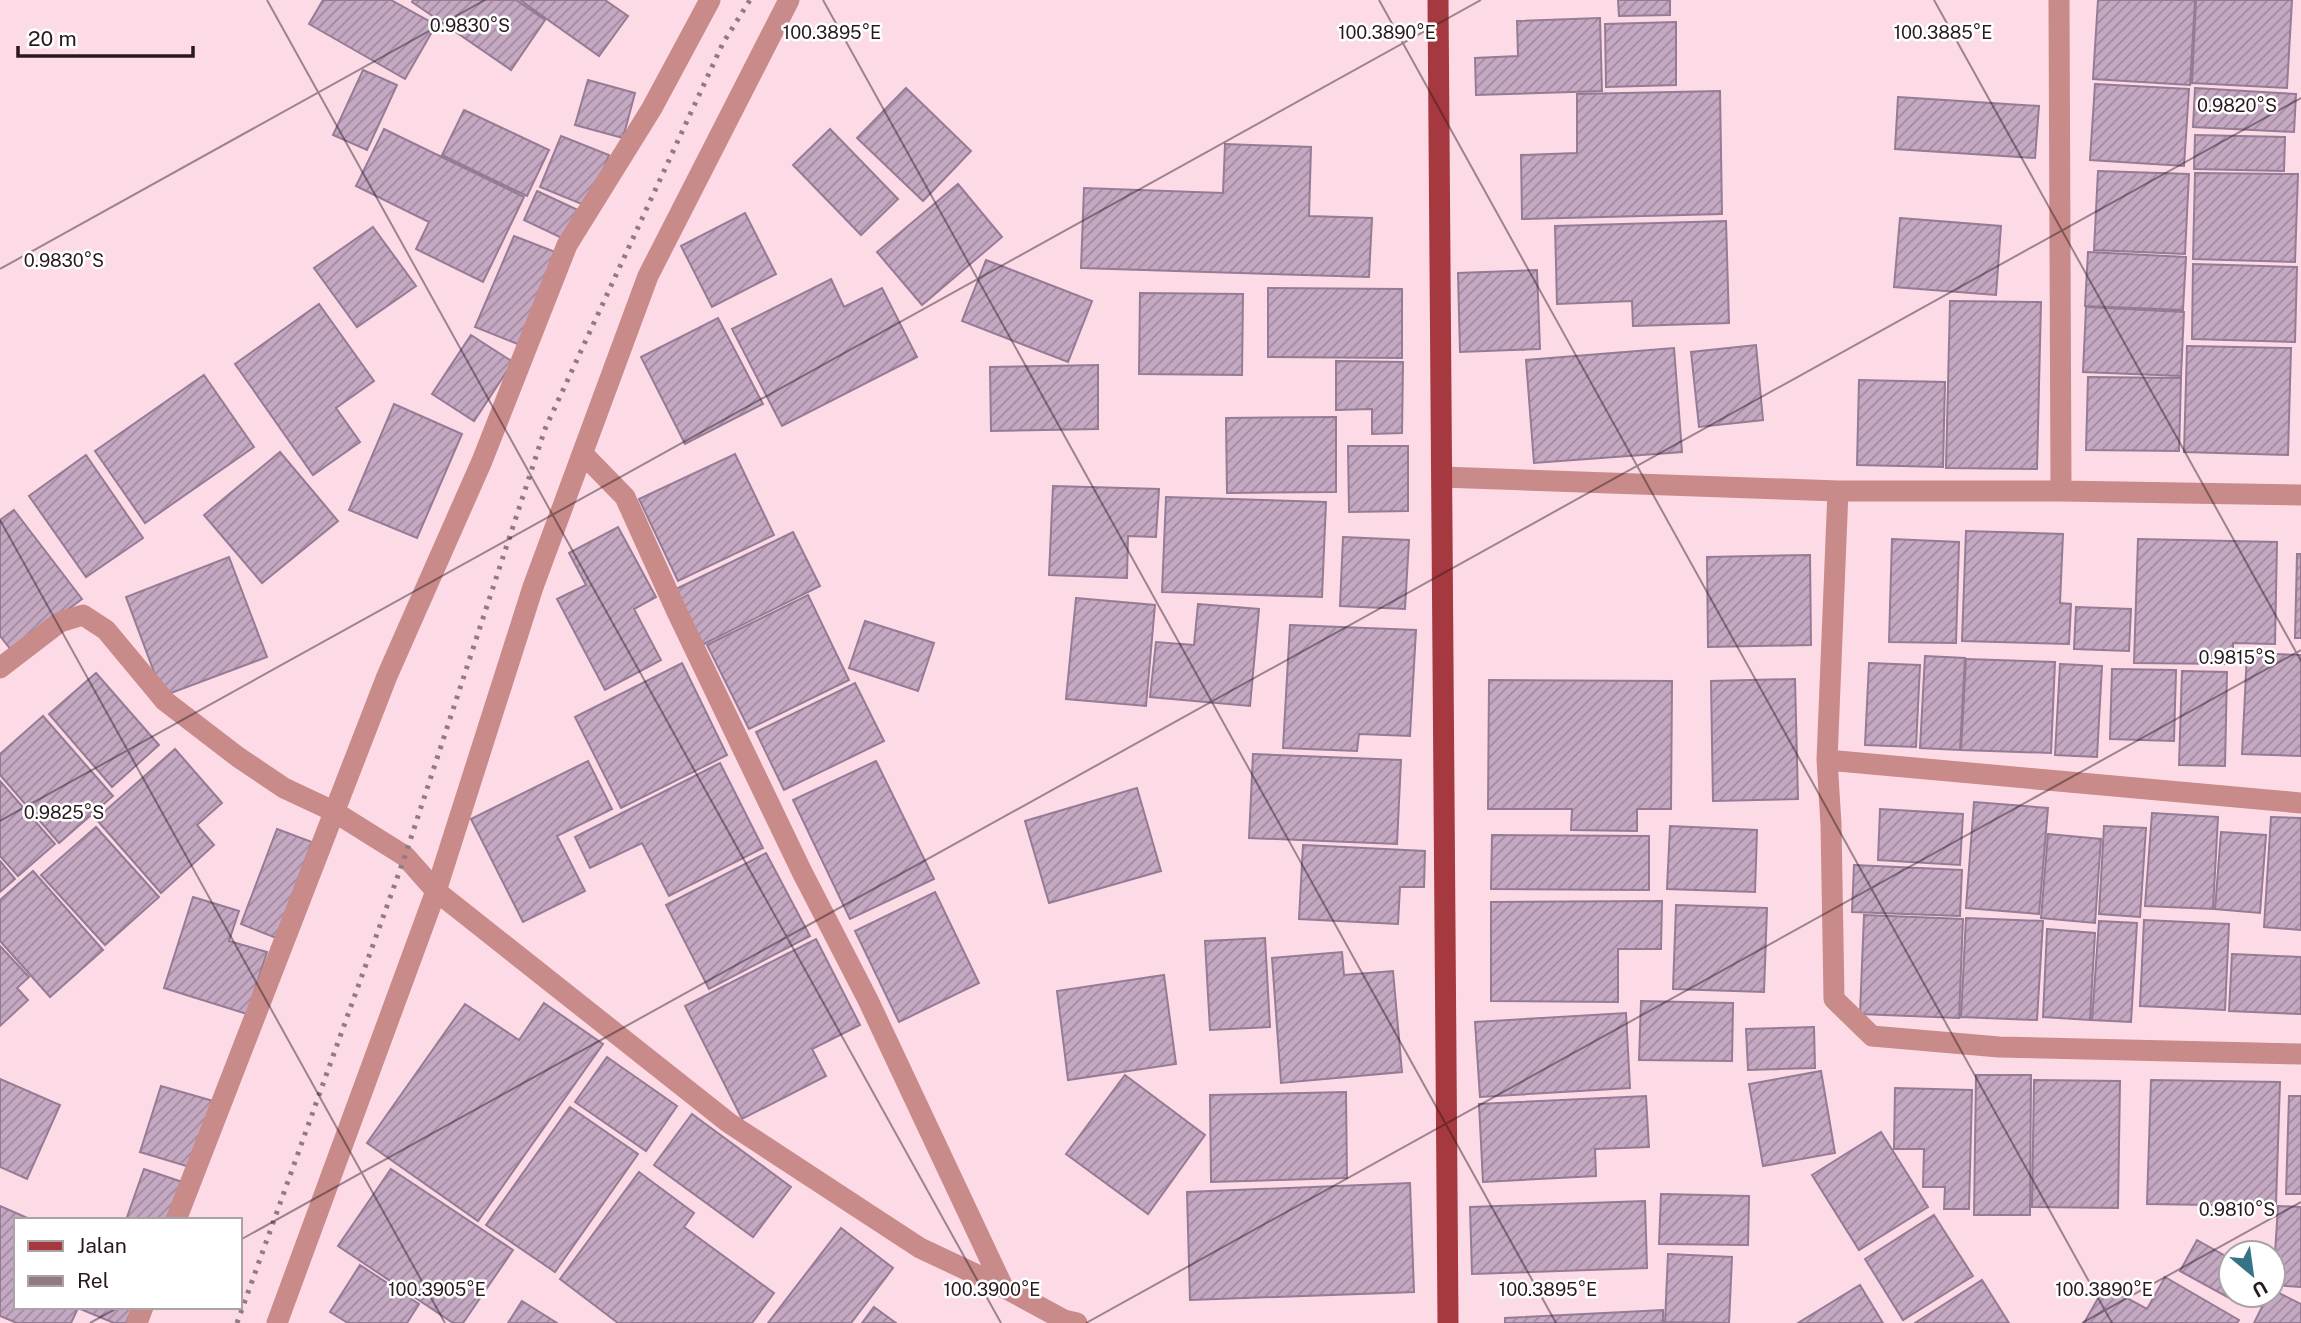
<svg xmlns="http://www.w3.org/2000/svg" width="2301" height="1323" font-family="'Public Sans',sans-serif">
<defs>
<pattern id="building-hatch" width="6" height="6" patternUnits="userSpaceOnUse" patternTransform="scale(1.75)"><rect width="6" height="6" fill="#c5a9c3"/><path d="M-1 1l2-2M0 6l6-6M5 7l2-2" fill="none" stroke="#a0899e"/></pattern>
</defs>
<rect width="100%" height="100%" fill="#fcdbe7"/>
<path fill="url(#building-hatch)" stroke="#967b94" stroke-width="2" d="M323,0h68l45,25 -31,54 -96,-55z
M413,0h103l29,20 -34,50 -99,-68z
M520,0h85l23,16 -29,40z
M1618,0h52v15l-51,1z
M2098,0h97l-5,85 -97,-6z
M2196,0h96l-5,88 -95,-5z
M1600,18l2,73 -126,4 -1,-37 43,-2 -1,-35z
M1676,22v63l-70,2 -1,-63z
M363,70l34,15 -30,65 -34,-15z
M588,80l47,13 -12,45 -48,-13z
M2095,84l94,5 -5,77 -94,-6z
M906,88l65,63 -48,50 -66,-63z
M2195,88l101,6 -2,38 -101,-5z
M1720,91l2,123 -200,5 -1,-64 56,-2v-59z
M1898,97l141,9 -4,52 -140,-9z
M464,110l85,40 -22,46 -85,-41z
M384,129l140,68 -41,85 -67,-33 13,-27 -73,-36z
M830,129l68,70 -37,36 -68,-70z
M2195,135l90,2 -1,34 -90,-2z
M561,136l48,19 -20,52 -49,-20z
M1225,144l86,3 -2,69 63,2 -3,59 -288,-9 3,-80 139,5z
M2098,171l91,3 -4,80 -91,-4z
M2195,173l103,1 -3,88 -102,-3z
M958,184l44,53 -80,68 -45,-53z
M537,191l43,20 -14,29 -42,-20z
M745,213l31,61 -64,33 -31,-61z
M1900,218l101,8 -5,69 -102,-8z
M1726,221l3,102 -96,3 -1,-25 -75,3 -2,-78z
M373,227l43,59 -59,41 -43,-59z
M514,236l44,17 -38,92 -45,-18z
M2088,252l98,5 -3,53 -98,-4z
M986,260l106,41 -24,61 -106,-41z
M2193,264l104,3 -2,75 -103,-3z
M1537,270l3,79 -80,3 -2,-79z
M831,279l13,28 38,-19 35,69 -135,69 -50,-97z
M1268,288l134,1v69l-134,-1z
M1140,293l103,1 -1,81 -103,-1z
M1950,301l91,1 -4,167 -91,-1z
M319,304l55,77 -38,27 24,34 -47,33 -78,-111z
M2086,307l98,5 -3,64 -98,-4z
M718,318l45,86 -78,40 -44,-87z
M471,335l42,27 -39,59 -42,-27z
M1756,345l7,75 -64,7 -8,-75z
M2187,346l104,2 -3,107 -104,-3z
M1674,348l8,104 -148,11 -8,-103z
M1336,361l67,1 -1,71 -30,1v-25l-36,1z
M1098,365v64l-107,2 -1,-64z
M204,375l50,72 -109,76 -50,-72z
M2088,377l93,1 -2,73 -93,-1z
M1859,380l86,2 -2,85 -86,-2z
M394,404l68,30 -45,104 -68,-28z
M1336,417v75l-109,1 -1,-75z
M1348,446h60v65l-59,1z
M280,452l58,69 -76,62 -58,-68z
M735,454l39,81 -96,46 -39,-82z
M86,455l57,83 -57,39 -57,-81z
M1053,486l106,3 -3,48 -28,-1 -1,42 -78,-3z
M1166,497l160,5 -4,95 -160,-5z
M14,510l68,89 -70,52 -12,-15v-116z
M618,527l38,70 -22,12 27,51 -56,30 -48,-91 29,-14 -17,-32z
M1966,531l97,3 -3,69 11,1 -2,40 -107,-3z
M793,532l27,54 -118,59 -28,-55z
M1343,537l66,3 -4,69 -65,-3z
M1892,539l67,3 -3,101 -67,-1z
M2138,539l139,3 -2,102 -42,-1v21l-99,-1z
M2297,554h4v84h-6z
M1810,555l1,90 -103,2 -1,-90z
M229,557l38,100 -104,39 -37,-99z
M808,595l41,85 -100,49 -42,-84z
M1076,598l79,7 -9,101 -80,-7z
M1198,604l61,5 -9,97 -100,-9 6,-55 38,3z
M2076,607l55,2 -2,42 -55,-2z
M865,621l69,22 -16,48 -69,-23z
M1290,625l126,5 -6,106 -51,-2 -2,17 -74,-3z
M2247,653l54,2v101l-59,-2z
M1925,656l40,2 -5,92 -40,-2z
M1966,659l89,3 -4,91 -90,-3z
M682,663l45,92 -106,53 -46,-91z
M1869,663l51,2 -4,82 -51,-2z
M2060,664l42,2 -5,91 -42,-2z
M2112,669l64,1 -2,71 -64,-2z
M2182,671l45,1 -2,94 -46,-1z
M96,673l63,72 -47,42 -63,-73z
M1795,679l3,120 -85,2 -2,-120z
M1489,680l183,1 -1,128h-34v22l-66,-1 1,-21h-84z
M855,683l29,58 -100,49 -28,-58z
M43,716l70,80 -54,47 -59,-68v-21z
M175,749l47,54 -25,22 17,20 -53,48 -65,-74z
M1253,754l148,6 -4,84 -148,-6z
M588,761l24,48 -55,27 28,55 -62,31 -52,-103z
M876,761l58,118 -84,40 -57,-119z
M720,763l43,85 -94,48 -27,-53 -52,25 -15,-31z
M0,781l55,63 -37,32 -18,-20z
M1137,788l24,83 -112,32 -24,-82z
M1974,802l74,6 -9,106 -73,-6z
M1880,809l83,5 -3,51 -82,-5z
M2152,813l66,4 -5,92 -68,-3z
M2271,817l30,1v112l-37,-3z
M1670,826l87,4 -2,62 -88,-3z
M2104,826l42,2 -6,89 -41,-3z
M96,827l63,70 -54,48 -64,-70z
M277,829l35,13 -36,96 -35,-14z
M2221,832l45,3 -6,78 -45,-4z
M2048,834l53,5 -6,84 -54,-5z
M1492,835l157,1v54l-158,-1z
M1303,845l122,6 -1,36h-24l-2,37 -99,-5z
M766,853l44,83 -101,53 -43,-84z
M0,861l15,18 -15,13z
M1854,865l108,5 -2,46 -108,-4z
M33,871l70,79 -53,47 -50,-56v-41z
M935,892l44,91 -80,39 -44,-91z
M193,897l46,14 -10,30 38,11 -20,62 -83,-26z
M1662,901l-1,48h-43v53l-127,-1v-99z
M1676,905l91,3 -3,84 -91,-3z
M1864,915l99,4 -4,99 -99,-4z
M1966,918l77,3 -6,99 -76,-3z
M2144,920l85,4 -4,86 -85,-4z
M2099,921l38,2 -6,99 -39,-2z
M2047,929l48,4 -5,87 -47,-3z
M1265,938l5,89 -60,3 -5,-89z
M816,939l44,86 -48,24 14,27 -84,43 -57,-113z
M0,946l29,31 -12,11 11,12 -28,26z
M1342,952l2,23 49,-4 9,101 -121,11 -9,-125z
M2232,954l69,3v57l-72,-3z
M1164,975l12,89 -108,16 -11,-89z
M1641,1001l92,2 -1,58 -93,-1z
M544,1003l59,41 -125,177 -111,-78 98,-139 54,36z
M1626,1013l4,75 -150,9 -5,-75z
M1814,1027l1,41 -67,2 -2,-41z
M607,1057l70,49 -31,45 -71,-49z
M1821,1071l14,82 -72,13 -14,-82z
M1125,1075l80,60 -57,79 -82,-60z
M1976,1075h55l-1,140h-56z
M0,1079l60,26 -33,74 -27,-12z
M2034,1080l86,1 -2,127 -86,-1z
M2151,1080l129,2 -4,124 -129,-2z
M161,1086l52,15 -20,67 -53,-16z
M1895,1088l77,2 -3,119h-25l1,-22h-22l1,-38h-30z
M1346,1092l1,86 -136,4 -1,-87z
M1646,1096l3,51 -54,2 1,27 -113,6 -4,-78z
M2289,1096h12v98h-15z
M570,1107l68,47 -83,118 -69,-47z
M692,1114l99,73 -38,50 -99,-72z
M1881,1132l47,75 -69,43 -47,-75z
M144,1169l41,14 -12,37h-47z
M391,1169l122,81 -50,73h-10l-115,-77z
M639,1172l55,41 -10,14 90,66 -22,30h-134l-58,-44z
M1410,1183l4,109 -224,8 -3,-108z
M1661,1194l88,2 -1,49 -89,-1z
M1645,1201l2,67 -175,6 -2,-67z
M0,1206l32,14h-16v87h117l-7,16h-12l-36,-15 -7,15h-54l-17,-7z
M2278,1206l23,1v80l-28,-2z
M1934,1215l39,61 -70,44 -38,-61z
M841,1228l52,40 -42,55h-83z
M2197,1240l34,19v36h14l-5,9 -60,-33z
M1668,1254l64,3 -3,66 -64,-1z
M360,1265l59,39 -12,19h-59l-18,-11z
M2165,1277l74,43 -2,3h-153l21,-37 42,23z
M1982,1280l27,43h-94z
M1860,1285l23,38h-85z
M2273,1290l28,14v19h-47l14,-28h5z
M522,1301l35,22h-49z
M874,1307l22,16h-34z
M1663,1310v13h-158v-5z"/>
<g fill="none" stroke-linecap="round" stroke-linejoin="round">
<path stroke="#c98b8a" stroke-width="21" d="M2059,0l2,491
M583,454l42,43 52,115 125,260 66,128 135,287
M1442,477l396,14h223l240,4
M1838,491l-11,269 4,64 3,175 38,37 127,11 302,7
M0,668l60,-46 23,-7 23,15 59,71 73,56 46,31 49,23 72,45 31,35 293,232 191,125 83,39 61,33 13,3
M1827,760l474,43
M176,1220l211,-544 95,-215 85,-216 85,-137 58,-108
M137,1323l6,-16
M277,1323l159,-432 97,-304 115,-311 141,-276"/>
<path stroke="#a6393f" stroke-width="21" d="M1438,0l10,1323"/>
<path stroke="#917a83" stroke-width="5" stroke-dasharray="3.5 7" stroke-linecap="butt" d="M237,1323l168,-467 140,-427 178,-386 27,-43"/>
</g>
<path fill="none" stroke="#27191f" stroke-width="2" stroke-opacity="0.45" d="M267,0l734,1323M823,0l733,1323M1379,0l733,1323M1934,0l367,661M0,269l485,-269M0,520l445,803M0,821l1481,-821M240,1240l2061,-1142M90,1323l29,-16M1086,1323l1215,-673M2082,1323l219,-121"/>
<g font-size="18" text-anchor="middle" fill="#27191f" stroke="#fff" stroke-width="5" stroke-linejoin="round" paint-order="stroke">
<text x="470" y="32">0.9830°S</text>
<text x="832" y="39">100.3895°E</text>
<text x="1387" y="39">100.3890°E</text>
<text x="1943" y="39">100.3885°E</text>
<text x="2237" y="112">0.9820°S</text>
<text x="64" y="267">0.9830°S</text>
<text x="2237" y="664">0.9815°S</text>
<text x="64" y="819">0.9825°S</text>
<text x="2237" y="1216">0.9810°S</text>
<text x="437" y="1296">100.3905°E</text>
<text x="992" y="1296">100.3900°E</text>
<text x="1548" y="1296">100.3895°E</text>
<text x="2104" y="1296">100.3890°E</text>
</g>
<rect x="14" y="1218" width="228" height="91" fill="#ffffff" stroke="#a9a3a5" stroke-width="2"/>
<rect x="28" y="1241" width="35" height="10" fill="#a6393f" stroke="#a9a3a5" stroke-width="2"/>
<text x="77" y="1253" font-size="21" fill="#27191f">Jalan</text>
<rect x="28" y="1276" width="35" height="10" fill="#917a83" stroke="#a9a3a5" stroke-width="2"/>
<text x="77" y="1288" font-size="21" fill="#27191f">Rel</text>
<g transform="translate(2252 1274) rotate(151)"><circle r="33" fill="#ffffff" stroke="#a9a3a5" stroke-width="2"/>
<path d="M0-5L12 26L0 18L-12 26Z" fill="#357389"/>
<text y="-10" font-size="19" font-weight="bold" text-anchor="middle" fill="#27191f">U</text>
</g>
<path d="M18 46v10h175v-10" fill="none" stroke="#27191f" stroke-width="3.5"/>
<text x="28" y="46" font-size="21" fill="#27191f" stroke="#ffffff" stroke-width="5" paint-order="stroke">20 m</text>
</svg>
